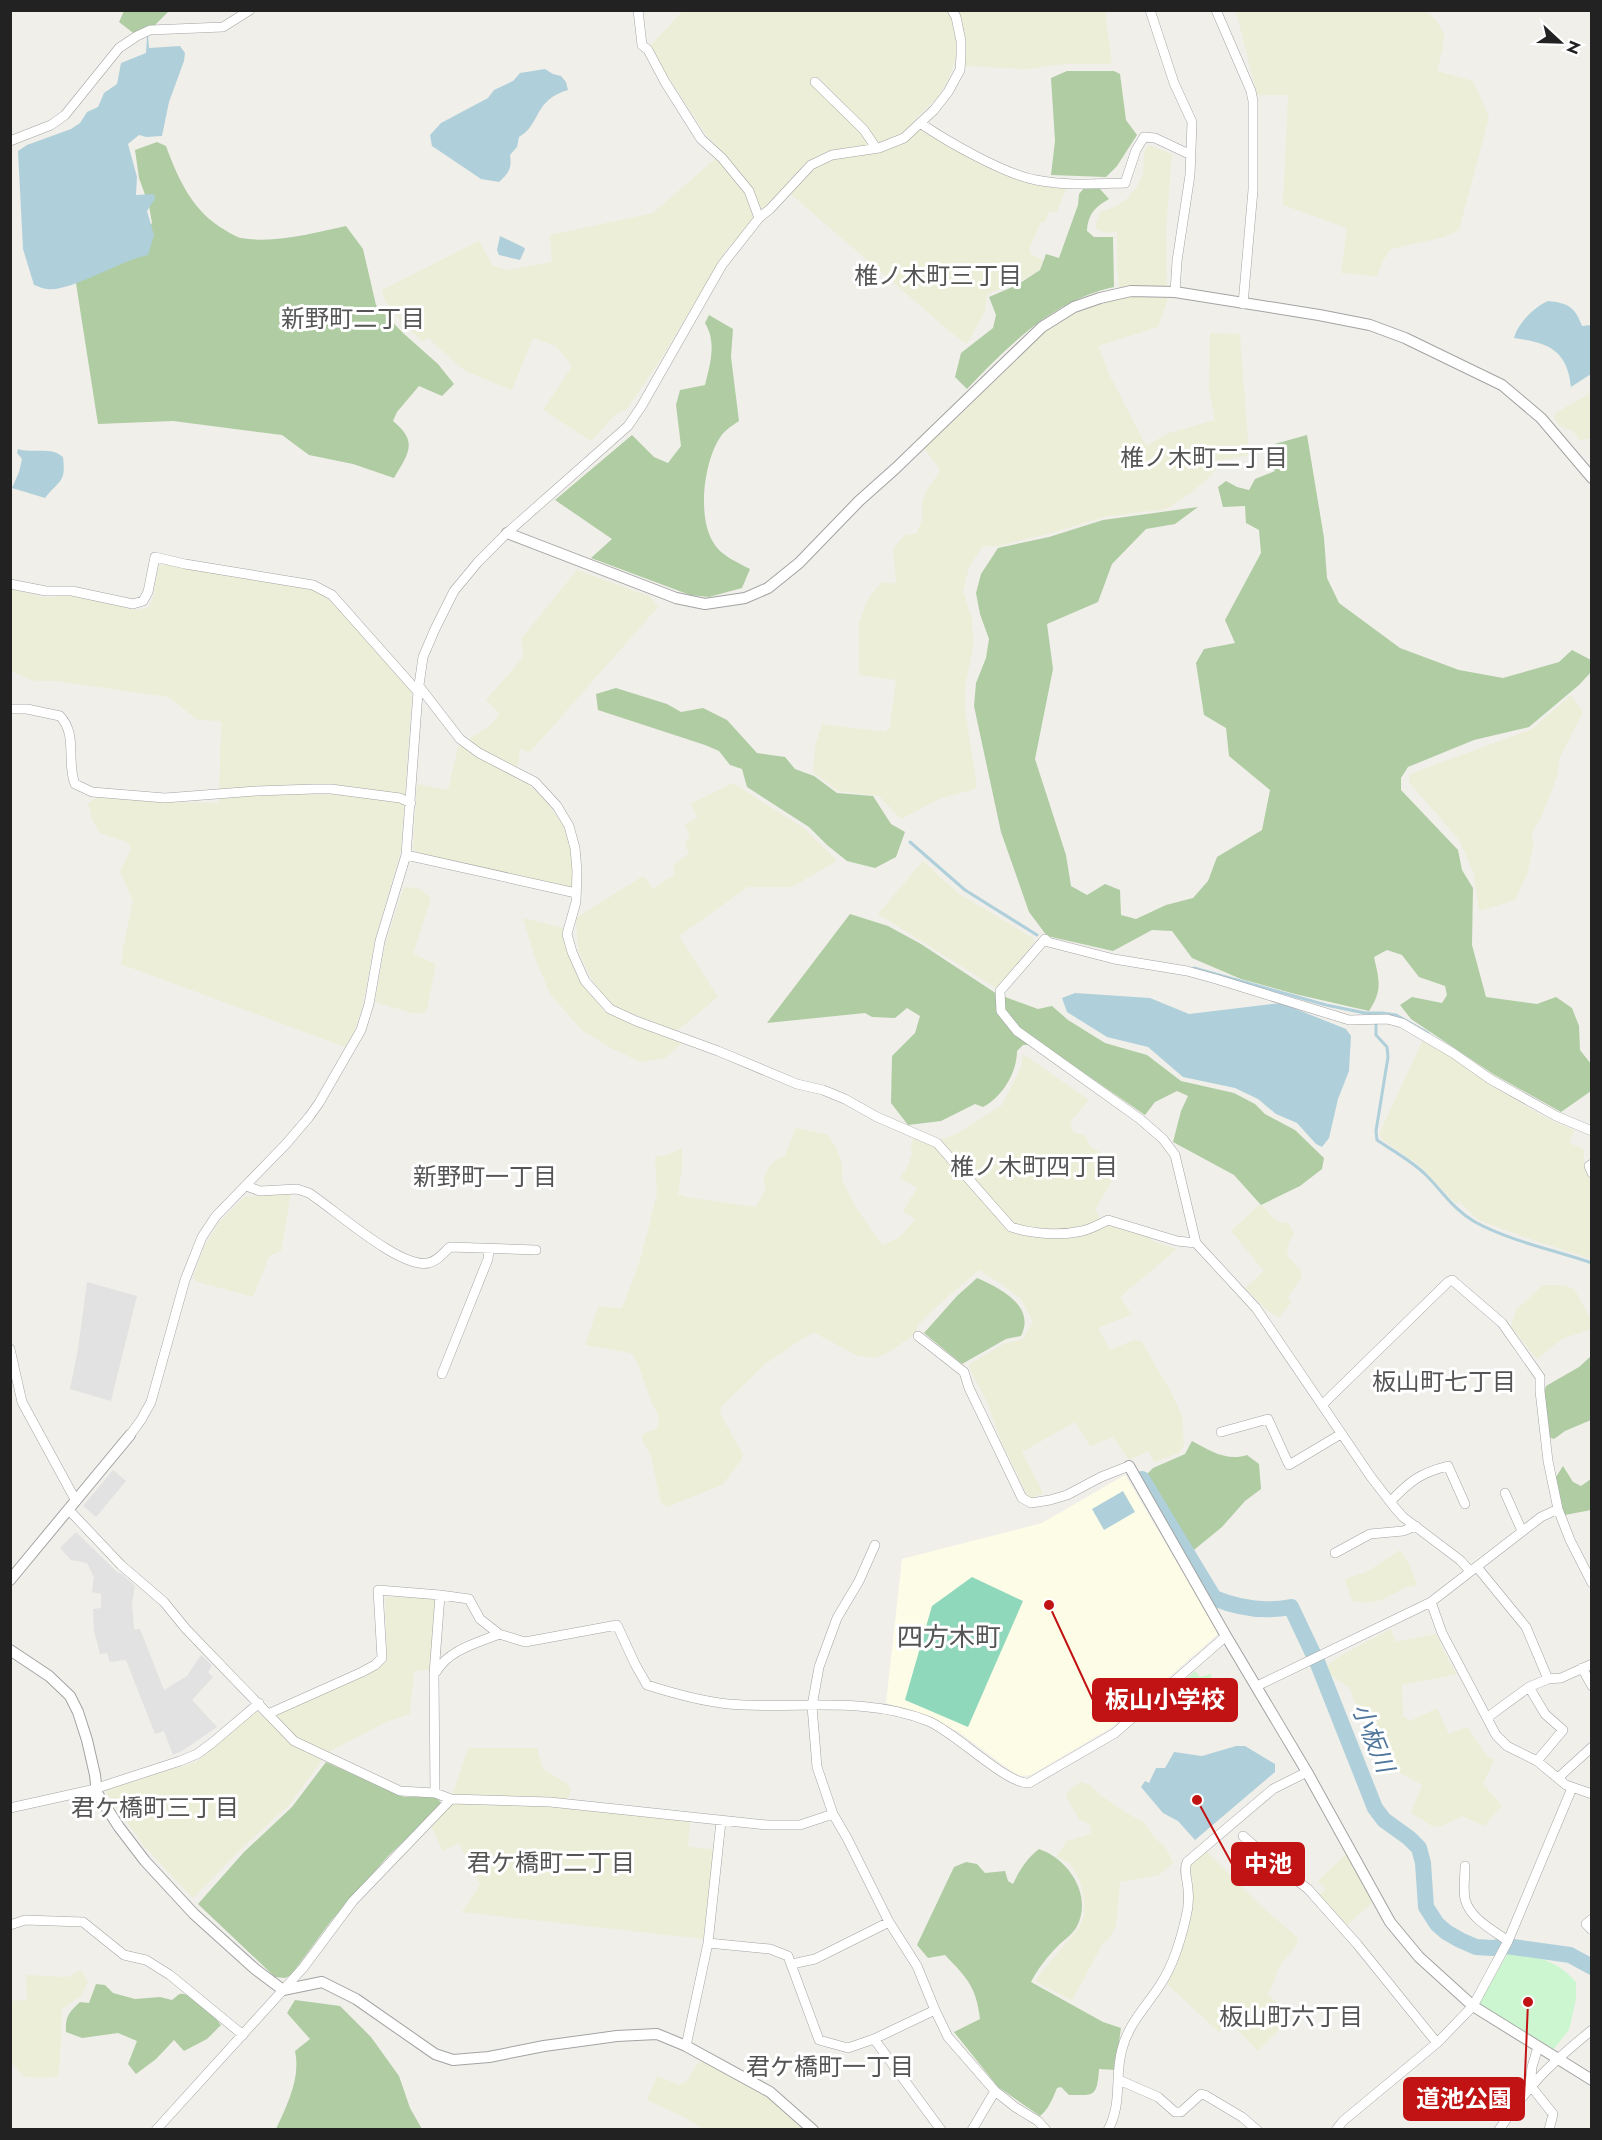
<svg xmlns="http://www.w3.org/2000/svg" width="1602" height="2140" font-family="Jost,'Noto Sans JP',sans-serif">
<rect width="100%" height="100%" fill="#f1efea"/>
<path fill="#fdfde7" d="M1125,1475l94,158 -107,94 -81,48 -10,1 -7,-3 -55,-41 -35,-17 -38,-12 16,-144 140,-36z"/>
<path fill="#eceed7" d="M1425,10l11,10 8,14 -1,14 -6,23 36,10 16,36 -30,113 -15,7 -53,12 -7,10 -7,17 -36,-3 6,-45 -64,-23 5,-110h-31l-21,-84z
M683,11h422l7,53h-46l-42,5 -56,-3 -14,-4 -5,16 -10,18 -26,25 9,10 87,46 25,8 32,4 -10,24 -7,-2 -4,11h-4l-11,25v7l13,6 -4,10 -24,14 -28,10 -2,17 -18,33 -14,-10 -159,-137 -12,-8 -56,61 -63,106 -37,54 -9,3 -26,28 -48,-31 29,-44 -16,-20 -23,-8 -21,52 -47,-19 -37,-33 -6,3 -21,-20 -17,-22 -2,-9 97,-49 14,25 15,4 44,-8 -2,-27 103,-22 61,-53 7,-9 -15,-16 -57,-88z
M1149,145l23,9 -6,76 1,71 -9,26 -60,19 12,30 36,70 23,-13 46,-13 -6,-29 1,-58 30,1 9,121 -25,5 -16,18 -17,15 -25,16 -62,8 -56,17 -51,12h-14l-14,21 -6,24 9,29 1,28 -8,39v23l12,76 -2,3 -36,10 -38,20 -22,-23 -41,-5 -25,-19 2,-25 7,-23 63,8 5,-5 6,-47 -37,-5v-52l9,-24 14,-17 14,1 -3,-34 12,-14 11,-1 6,-14v-15l4,-14 13,-18v-5l-15,-20 118,-114 34,-22 23,-9 22,-4 -4,-32v-35l-14,1 -8,-6 5,-15 15,-5 13,-9 9,-12 6,-12 1,-22z
M1591,393v45l-11,2 -7,-9 -15,-6 -4,-8 3,-5z
M164,563l149,26 18,8 81,95 -11,159 -25,85 -14,72 -8,24 -9,15 -224,-83 3,-20 9,-43 -13,-30 11,-22 -4,-7 -27,-9 -7,-11 -5,-19 10,-6 64,5 57,1 2,-82 -23,-1 -30,-23 -112,-16h-23l-22,-10v-82l32,8 31,-1 64,14 11,-3 4,-9 5,-30z
M577,570l72,26 9,11 -128,145 -10,-3 -4,30 12,5 16,14 22,32 6,22 1,36 -2,2 -154,-37 -4,-5 4,-64 31,6 10,-43 31,-21 11,-12 -14,-14 38,-44 -3,-17z
M1571,695l12,17 -24,47 -1,14 -16,43 -10,16 1,15 -6,28 -12,25 -36,11 -5,-37 -15,-34 -50,-58 1,-8 122,-45z
M733,783l72,46 32,32 -45,26h-44l-69,49 39,61 -41,34 -65,-25 -21,-28 -13,-28 -2,-32 67,-42 10,13 22,-15 -2,-8 16,-13 -4,-11 5,-4 -5,-13 13,-8 -8,-13z
M923,861l36,33 74,44 1,5 -38,45 -118,-74z
M404,887l14,1 13,10 -18,56 23,10 -9,46 -4,3h-10l-35,-10 -3,-2 10,-56z
M523,918l41,10 17,51 22,31 45,20 36,11 -19,17 -24,4 -30,-14 -28,-17 -33,-37 -15,-36z
M1423,1040l29,16 37,28 57,34 28,12 -5,13 15,6v15l7,18v77l-58,-19 -55,-20 -19,-19 -3,3 -36,-38 -37,-26 -4,-6z
M1023,1054l66,46 -19,22 3,10 13,4 4,10 27,17 -4,16 -18,31 4,7 9,8 45,13 -1,3 25,8 -56,47 2,7 9,11 -34,14 12,22 24,-10 7,1 29,49 12,26 2,29 -5,8 -25,9 -5,-11 -20,9 -16,-23 -23,9 -15,-24 -53,30 21,41 -14,6 -27,-56 -15,-41 -19,-37 37,-22 17,-3 11,-18 -12,-23 -18,-14 -24,-15 -43,37 -19,19 -1,7 -28,20 -14,5 -18,-3 -41,-22 -7,2 -43,29 -43,42 -2,7 23,42 -1,4 -20,26 -55,22 -6,-4 -10,-47 -10,-19 5,-5 11,-3 2,-12 -7,-14 -16,-43 -5,-7 -46,-8 13,-38 24,1 8,-20 11,-31 16,-63 -2,-37 13,-2 14,-7v20l-4,26 9,3 69,10 9,-17 -1,-12 4,-9 3,-5 14,-9 11,-27 32,7 9,14 5,16v15l13,26 27,39 18,-8 15,-18 -12,-8 14,-23 -17,-10 8,-12 4,-12 -1,-8 5,-16 23,11 21,-9 42,-27 20,-40z
M291,1193l-10,58 -12,5 -16,41 -58,-16 -2,-4 11,-30 14,-23 26,-27z
M1259,1205l4,1 9,11 9,6 7,-1 6,12 -5,8 -2,14 13,13 2,7 -14,21 3,6 -12,14 -10,-5 -24,-24 19,-17 -33,-40z
M1543,1285h21l10,4 17,30v10l-29,10 -25,20 -26,-32 5,-17z
M1400,1550l10,16 7,19 -13,3 -22,12 -16,3 -14,-2 -7,-22 22,-7z
M385,1597l49,1 2,4 -1,67 -21,2 -4,43 -22,7 -60,31 -39,53 -48,44 -48,49 -49,-52 -38,-54 1,-3 89,-27 61,-51 8,8 118,-54 4,-5z
M1391,1629l4,13 41,-8 7,16 14,24 -55,11 1,31 7,5 27,-13 12,26 18,-7 20,29 7,4 -11,24 19,22 -18,20 -22,-10 -22,11 -8,-1 -21,-13 11,-28 -34,-19 -8,-11 9,-6 -14,-22 -10,-9 -5,1 -10,-31 -21,-14 -4,-7 17,-12z
M468,1748h69l6,21 25,15 3,6 -6,16 124,15 1,2 -2,24 26,2 -11,90 -241,-27 18,-27 -21,-42 -16,8 -12,-25 17,-17z
M1080,1782l10,3 10,10 30,20 14,7 10,15 12,11 7,15 -14,12 -39,7 -4,44 -8,14 -4,1 -31,58h-4l-32,-17v-4l43,-52 4,-10v-17l-4,-18 -10,-18 -14,-6 11,-16 24,-7v-7l-3,-4 -8,-3 -14,-23 3,-6z
M1206,1851l54,54 37,32 1,6 -19,24 -7,20 -5,6 25,24 -34,34 -28,-29 -11,10 -52,-48 9,-17 14,-45 3,-23v-16l-5,-14 1,-4z
M1347,1853l26,49 -27,24 -27,-31 7,-6 -8,-8z
M81,1970l7,11 -6,14 -20,14 -3,67 -18,2 -18,-2 -12,-14v-61l16,-1 -1,-25 41,2z
M704,2062l66,37 33,30h-100l-17,-11 -39,-18 10,-24 23,9 7,-4 11,-18z"/>
<path fill="#afcca3" d="M124,11h45l-28,28 -22,-17z
M1067,71h47l6,3 6,46 11,15 -20,31 -11,11 -55,-2 4,-34 -4,-63z
M157,142l9,4c12,33 27,66 59,84 5,3 11,7 16,8 34,6 72,-5 105,-12l17,23 13,56 27,28 35,31 16,20 -12,12 -23,-10 -22,26 -4,9c26,21 15,33 1,57l-41,-14 -44,-9 -27,-20 -109,-14 -75,3 -23,-147 58,-24 19,-30 -3,-17 -10,-28 -4,-28z
M1084,188l16,1 9,10c-14,8 -21,15 -22,32l7,6h19l1,50c-62,14 -105,58 -147,102l-12,-12 6,-24 32,-25 3,-13 -7,-18 28,-12 23,-15 6,-16 13,4 19,-53 1,-11z
M709,315l24,14 -2,28 8,64c-6,4 -14,9 -18,15 -17,24 -24,80 -8,106 8,14 24,20 37,27l-8,19 -33,9 -19,-2 -99,-37 21,-19 -57,-39 77,-65 22,22 14,6 13,-17 -5,-41 4,-15 25,-5c5,-21 12,-42 0,-62z
M1307,435l17,103 3,40 12,25 61,45 59,22 44,8 56,-16 13,-12 19,10v12l-12,13 -50,42 -55,13 -66,27 -7,11v12l57,60 4,20 11,18 -1,57 14,52 51,7 19,-7 16,11 7,18 1,24 11,14v27l-30,21 -68,-38 -82,-55 -11,-14 12,-8 30,6 5,-8 -2,-9 -26,-9 -17,-22 -15,-5 -13,7c5,23 9,33 -5,54l-74,-17 -54,-15 -49,-21 -20,-27 -20,-1 -39,21 -66,-15 -18,-24 -28,-80 -27,-126 2,-23 10,-25 3,-19 -9,-25 -4,-21 5,-19 17,-26 51,-11 54,-17 95,-13 -23,17 -29,5 -34,35 -14,38 -51,22 6,45 -18,90 31,96 5,31 16,9 18,-11 15,6 1,25 15,4 30,-14 27,-7 15,-17 9,-24 45,-27 8,-40 -41,-34 -3,-28 -22,-13 -8,-52 8,-14 31,-6 -10,-23 36,-67 -2,-23 -13,-7 -1,-17 -22,1 -5,-20 8,-6 11,6 12,3 6,-11 20,-8 -8,-25z
M616,688l51,16 14,8 22,-4 24,12 30,33 28,4 10,12 19,7 23,17 36,3 18,28 14,8 -9,25 -21,11 -28,-7 -20,-16 -18,-18 -62,-40 -5,-18 -12,-4 -11,-14 -14,-6 -107,-35 -2,-16z
M850,914l38,12 33,18 76,50 41,15 14,-3 16,14 37,23 42,12 34,26 53,12 21,11 10,10 30,16 29,28 -2,11 -22,17 -39,19 -27,-30 -61,-33 8,-31 7,-15 -11,-5 -22,11 -10,13 -103,-71 -19,1 -6,6c0,22 -15,46 -34,56l-8,-3 -34,17 -33,4 -17,-22 1,-47 23,-23 5,-17 -13,-8 -12,10 -23,-1 -7,-4 -98,10z
M977,1278c23,10 59,28 44,58l-15,3 -44,25 -38,-31 33,-37z
M1591,1356v64l-26,11 -11,8 -5,-2 -5,-44 2,-7 33,-19z
M1192,1441c17,9 35,21 55,14l12,9 2,25 -16,12 -23,26 -33,27 -45,-77 9,-9 32,-14z
M1563,1466l10,16 8,4 10,-7v31l-26,5 -2,-2 -7,-36z
M326,1762l78,35h33l4,6 -6,9 -46,43 -58,66 -40,54 -6,3 -10,-1 -77,-73 46,-52 48,-45z
M1039,1849c30,10 55,48 37,79 -5,8 -14,13 -20,20 -9,9 -19,22 -25,34l72,40 18,6 -6,42 -16,-1c-2,29 -5,26 -30,26l-8,-8 -4,1c-4,10 -9,22 -17,28l-42,-29 -44,-55 26,-13c-4,-33 -13,-41 -35,-64l-17,3 -11,-13 37,-78 12,-5 11,2 8,9 20,-2 3,10 5,3c6,-13 14,-26 26,-35z
M96,1984l9,1 8,8 22,6 25,-2 12,3c3,-2 5,-5 8,-6 10,-3 35,22 41,31l-14,14 -23,12 -10,-11 -18,19 -20,15 -8,-10 9,-23 -19,-8 -36,5 -16,-6c-1,-15 3,-20 14,-30l9,1z
M295,2000l45,6 31,31 28,39 11,32 12,21h-146c11,-24 25,-51 19,-78l15,-12 -23,-26z"/>
<path fill="#ccf6d0" d="M1195,1671l5,6 11,-3 2,24 -19,16 -3,-3 -13,11 -19,-9 -3,-8z
M1509,1951c28,6 48,9 67,31v17l-7,31 -16,20 -74,-46z"/>
<path fill="#90d8bc" d="M972,1577l51,24 -55,126 -63,-27 27,-94z"/>
<path fill="#e2e2e2" d="M87,1282l50,14 -26,105 -41,-12 8,-40z
M113,1470l13,11 -30,36 -13,-11z
M76,1532l41,40 5,2 13,12 -3,18 2,25h6l24,61 23,-14 14,-21 11,10 -4,7 5,5 -21,23 25,27 -35,24 -9,4 -9,-24 -9,3 -29,-74 -16,2 -3,-9 -7,1 -6,-23 -1,-22 8,-1v-14l-9,-2 2,-15 -7,-14 -16,-3 -11,-12z"/>
<path fill="#afd0da" d="M147,35h1l1,13 31,-2 5,7 -1,8 -15,41 -7,34 -16,1 -7,-2 -11,9 9,33 -1,18 18,-1 1,5 -8,12 7,24 -6,20c-27,5 -80,38 -101,34 -4,0 -9,-3 -13,-4l-11,-36 -5,-98 9,-6 44,-16 9,-6 7,-11 11,-5 6,-14 13,-9 4,-21 25,-10z
M545,69l8,5 8,2 5,6 2,8c-35,10 -27,35 -49,47l-2,10 -7,8c2,13 -1,18 -11,27l-18,-3 -49,-33 -2,-11 11,-12 47,-25 6,-8 19,-9 7,-8z
M500,236l23,11 2,2 -5,11 -21,-5 -2,-5z
M1548,301c19,2 27,5 34,25l9,-1v49l-20,13c-4,-37 -22,-44 -57,-49 4,-15 20,-31 34,-37z
M18,449c16,5 33,-3 45,8 3,26 -3,22 -18,41l-33,-10 7,-16 3,-13 -5,-6z
M1075,993l75,5 39,16 92,-11 65,26 5,7 -2,35 -11,28 -9,39 -7,9 -6,-3 -19,-21 -21,-9 -18,-15 -23,-11 -52,-11 -35,-30 -41,-10 -40,-25 -5,-14z
M1123,1491l12,21 -31,18 -12,-21z
M1236,1746h9l30,18v8l-80,68 -17,-19 -15,-8 -22,-26 4,-6 4,2 7,-15h9l9,-16 28,4z"/>
<g fill="none" stroke-linecap="round" stroke-linejoin="round">
<path stroke="#afd0da" stroke-width="3" d="M910,842l55,48 72,45
M1194,968l132,37 39,8h17l14,2 32,18
M1376,1024v11l11,12 1,10 -12,74 1,9c16,11 35,21 49,35 16,16 28,35 49,47 35,19 79,28 117,41"/>
<path stroke="#afd0da" stroke-width="16" d="M1142,1479l72,119c24,10 51,14 77,9l27,57 57,144 9,12 25,18 10,10 4,15 3,44 11,17 9,8 14,8 16,7 17,1 13,-2 64,9 22,12"/>
<defs>
<path id="minor" d="M638,10l4,35 6,5 17,32 36,57 21,19 27,33 10,27
M1150,10l24,73 18,39 -2,53 -13,86 -2,31
M1216,10l35,81 2,10v89l-10,114
M815,82l49,48 12,18
M920,123c28,19 84,51 116,57 29,6 59,4 89,3l11,-33 8,-13 11,1 36,17
M10,141l41,-16 14,-10 54,-67 18,-12 13,-6 73,-3 27,-17
M10,584l36,7h26l61,13 10,-3 5,-9 7,-35 30,7 128,21 19,10 86,97
M419,686l41,53 19,14 56,29 22,24 12,20 6,22 2,23 -1,31 -9,32 5,18 13,29 25,28 26,12 82,30 79,33 26,6 22,9 32,18 60,26 74,84c21,7 49,9 71,4 9,-2 18,-7 26,-11l69,21 19,2
M10,709h17l33,7c18,19 6,46 15,68l17,8 73,6 91,-7 58,-2h17l69,9 11,5
M406,855l170,38
M1592,1164l-3,2 3,7
M246,1186l14,5 37,-2 12,4c25,16 91,76 119,70 10,-2 15,-10 22,-16l86,3
M918,1336l46,36 5,16 53,110 9,5 19,-3 17,-5 34,-18 28,-11
M10,1349l12,53 54,99
M442,1374l46,-115 1,-10
M1322,1405l126,-123 4,-2 50,43 38,54v14l8,70 10,48 12,31 22,43
M1221,1432l47,-13 21,46 52,-31
M130,1435l11,-15 10,-18 34,-122 17,-43 14,-21 70,-72 23,-27 10,-14 42,-73 8,-26 11,-63 26,-86 12,-163 5,-35 12,-28 19,-38 24,-29 29,-29 121,-107 13,-19 81,-142 37,-47 11,-9 41,-44 21,-10 47,-7 25,-10 30,-28 14,-18 12,-22 1,-14v-15l-5,-24 -4,-7
M1505,1493l17,38
M1390,1502c20,-21 30,-29 58,-36l17,38
M69,1510l52,55 43,37 22,27 108,112 106,50 35,2 16,6 99,3 217,23h33l33,-11
M875,1545l-16,36 -22,37 -18,49 -7,39 5,61 16,47 14,24 42,84 28,44 18,44 13,27 47,54 20,16 23,14 8,9
M1335,1553l35,-19 33,-3 13,-5
M1477,1567l49,60 22,52
M1470,1571l-10,-11 -57,-43 -8,-9 -24,-31 -115,-169 -60,-65 -21,-88 -12,-16 -23,-20 -123,-88 -16,-20 -1,-20 45,-52 3,3 66,17 73,12 29,8 133,41 38,-1 15,4 51,30 37,26 66,37 36,15
M1431,1602l11,31 54,102 11,11 30,15 29,24 26,9
M1582,1668l10,18
M436,1672c12,-22 41,-29 63,-38
M1257,1686l174,-84 110,-85 17,-8
M1529,1687l16,27 18,16 -26,31
M268,1714l94,-42 13,-7 7,-7 -4,-68 62,5 29,4 11,20 19,15 26,8 92,-17 18,39 12,21c25,8 54,16 81,19 67,6 136,-9 200,17 26,10 79,64 101,62l86,-50 111,-97
M1488,1717l41,-30 19,-8 13,-1 31,-14
M1559,1777l33,-30
M435,1793l-1,-119 6,-79
M10,1808l81,-18 89,-29 17,-7 15,-11 47,-40
M1243,1836l35,30 30,23 49,55 80,99
M1465,1866c0,10 -2,23 0,33 5,20 28,31 43,42
M1592,1919l-6,5 6,6
M10,1925l15,-5 58,2 41,33 22,5 24,15 73,60
M708,1943l62,6 18,7 31,84 29,8 26,-9 61,-29
M792,1964l23,-5 74,-37
M874,2039l67,91
M686,2046l22,-103 13,-122
M1538,2047l-6,20 -2,18 23,29 -4,16
M1119,2080l39,17 17,15h6l20,-18 4,1 37,22 15,13
M156,2130l147,-162 50,-67 98,-102
M972,2130l23,-39
M1108,2130c15,-28 6,-53 14,-81 7,-27 26,-44 40,-67 12,-19 19,-43 24,-65 2,-8 3,-19 2,-27 0,-9 -5,-19 -1,-28l86,-73 34,-17
M1336,2130l7,-9 94,-78 36,-37 35,-65 64,-153
M1499,2130c28,-44 53,-68 93,-100"/>
<path id="tertiary" d="M507,533l169,65 29,6 40,-6 23,-10 31,-25 60,-62 37,-33 146,-141 32,-20 26,-9 31,-7 44,1 144,23 51,10 35,13 97,47 39,33 51,60
M1129,1466l97,170 81,136 83,150 29,35 54,49 119,74
M10,1580l120,-145
M10,1650l39,26 21,20 8,16 9,28 8,35 2,18 22,34 26,34 49,53 61,55 28,21 39,-8 34,17 79,55 18,6 36,-3 55,-11 73,-10 40,-2 29,12 84,46 43,38"/>
</defs>
<use href="#minor" stroke="#a3a3a3" stroke-width="10"/>
<use href="#tertiary" stroke="#a3a3a3" stroke-width="12"/>
<use href="#minor" stroke="#fff" stroke-width="9"/>
<use href="#tertiary" stroke="#fff" stroke-width="10"/>
</g>
<g text-anchor="middle" stroke-width="6" stroke-linejoin="round" paint-order="stroke">
<g font-size="24" fill="#555" stroke="#fff">
<text x="938" y="284">椎ノ木町三丁目</text>
<text x="353" y="327">新野町二丁目</text>
<text x="1204" y="466">椎ノ木町二丁目</text>
<text x="1034" y="1175">椎ノ木町四丁目</text>
<text x="485" y="1185">新野町一丁目</text>
<text x="1444" y="1390">板山町七丁目</text>
<text x="155" y="1816">君ケ橋町三丁目</text>
<text x="551" y="1871">君ケ橋町二丁目</text>
<text x="1291" y="2025">板山町六丁目</text>
<text x="830" y="2075">君ケ橋町一丁目</text>
</g>
<g font-size="24" font-style="italic" fill="#4f759b" stroke="#fff">
<text transform="translate(1373 1738) rotate(68)" y="8">小板川</text>
</g>
<g font-size="26" fill="#555" stroke="#fff">
<text x="949" y="1646">四方木町</text>
</g>
</g>
<path fill="none" stroke="#c11313" stroke-width="2" d="M1049 1605L1093 1700M1197 1800L1232 1864M1528 2002L1524 2099"/>
<g fill="#c11313" stroke="#fff" stroke-width="2">
<circle cx="1049" cy="1605" r="6"/>
<circle cx="1197" cy="1800" r="6"/>
<circle cx="1528" cy="2002" r="6"/>
</g>
<g fill="#c11313" stroke="#c11313" stroke-width="2">
<rect x="1093" y="1679" width="144" height="42" rx="6"/>
<rect x="1232" y="1843" width="72" height="42" rx="6"/>
<rect x="1404" y="2078" width="120" height="42" rx="6"/>
</g>
<g font-size="24" text-anchor="middle" font-weight="bold" fill="#fff">
<text x="1165" y="1708">板山小学校</text>
<text x="1268" y="1872">中池</text>
<text x="1464" y="2107">道池公園</text>
</g>
<rect width="1602" height="2140" fill="none" stroke="#222222" stroke-width="24"/>
<g transform="translate(1560 42) rotate(112)" stroke="#ffffff" stroke-width="4.5" paint-order="stroke">
<path d="M0-4.5L10 22L0 15L-10 22Z" fill="#222222"/>
<text y="-9" font-size="16" font-weight="bold" text-anchor="middle" fill="#222222">N</text>
</g>
</svg>
